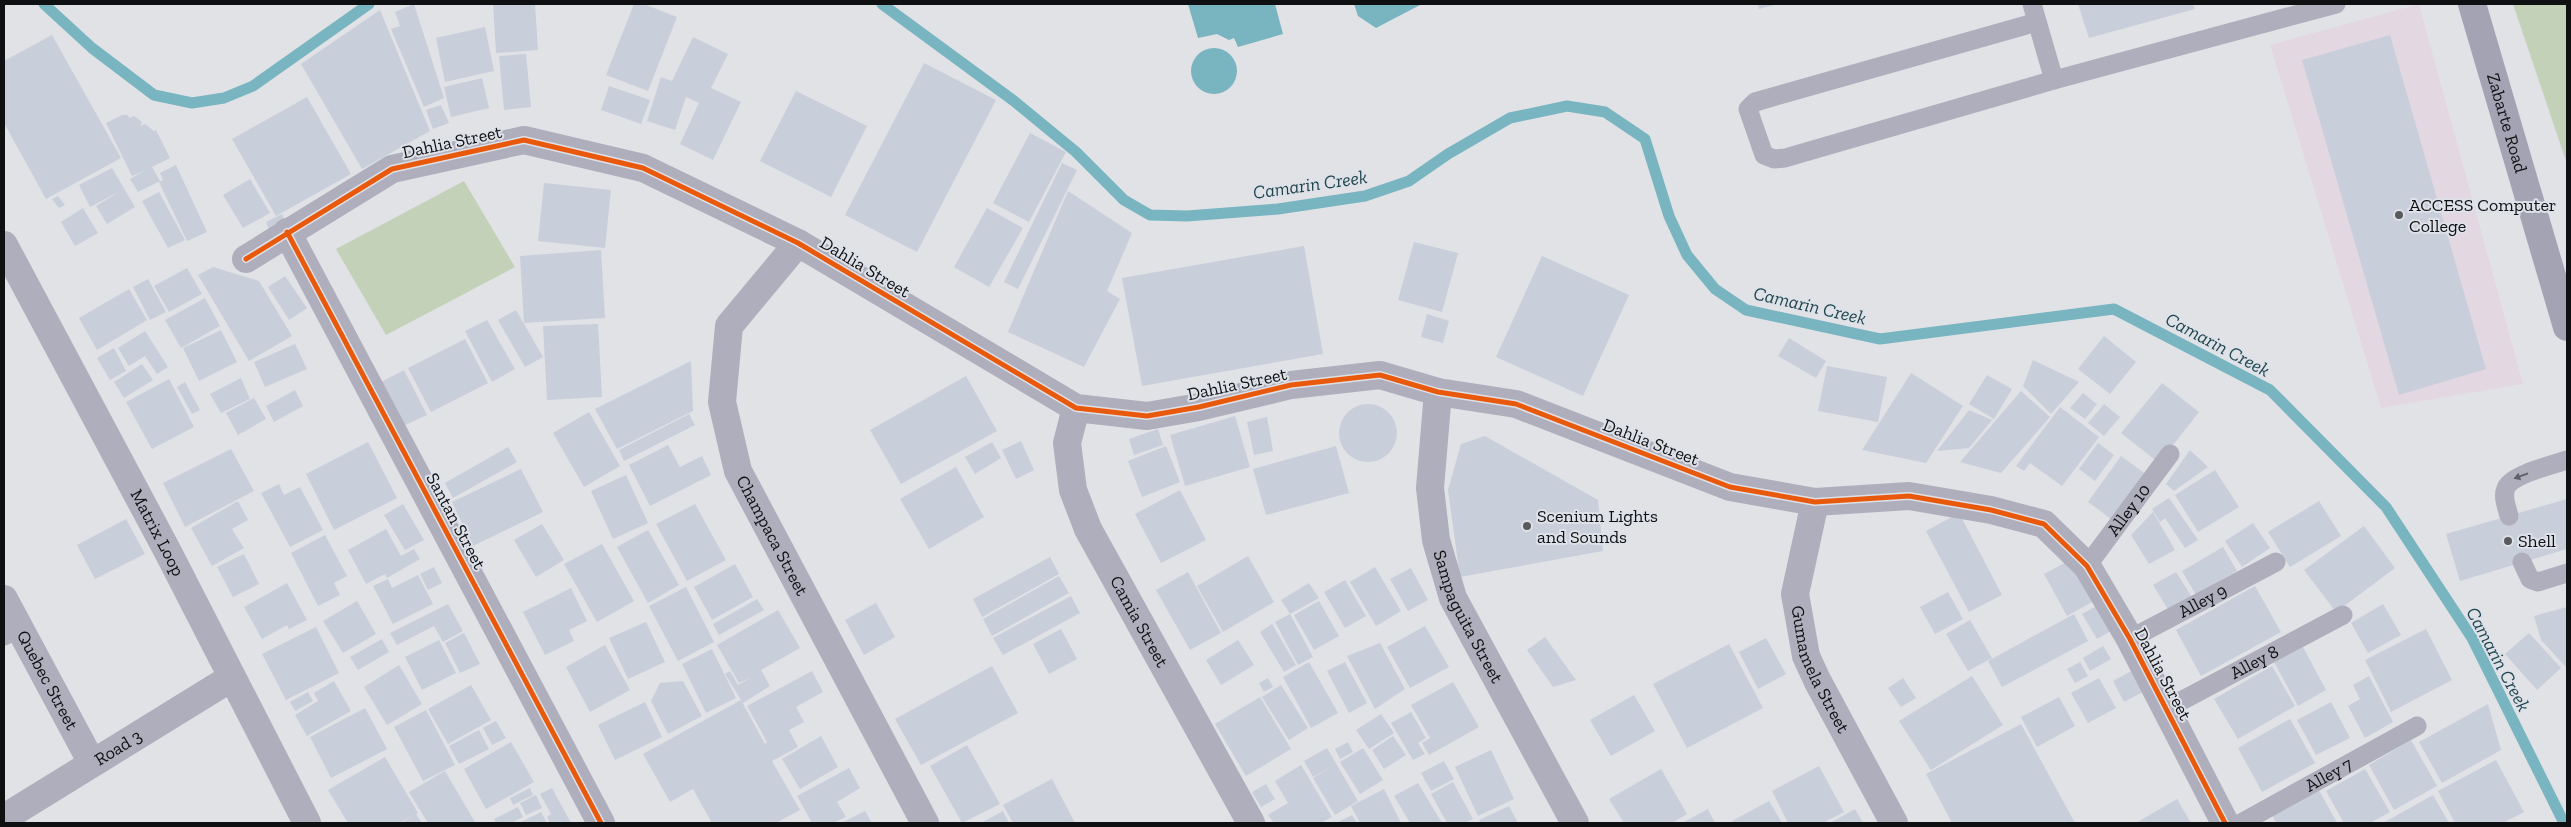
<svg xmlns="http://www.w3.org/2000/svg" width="2571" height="827" font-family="'Zilla Slab',serif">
<rect width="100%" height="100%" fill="#e0e2e6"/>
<path fill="#e3d8e2" d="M2419,4l104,380 -142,24 -111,-363z"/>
<path fill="#c3d1b8" d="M2513,4h54v160z
M464,181l51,86 -129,68 -50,-86z"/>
<path fill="#79b4c1" d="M1188,4h87l8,30 -45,13 -4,-9 -5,2 -12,-6 -19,4z
M1354,4h68l-46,24 -18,-12z
M1191 71a23 23 0 1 1 46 0a23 23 0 1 1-46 0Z"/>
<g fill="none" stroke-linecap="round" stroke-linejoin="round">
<path stroke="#79b4c1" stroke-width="11" d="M44,4l48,44 62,47 38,8 32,-5 29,-12 116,-82
M882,4l132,97 62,51 48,48 26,15 37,1 91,-7 87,-13 44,-15 39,-27 62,-36 57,-12 38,6 40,27 24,77 18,39 28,34 31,21 134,29 234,-30 156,81 116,117 86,131 92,185"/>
</g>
<path fill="#c9cedb" d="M414,4l30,94 -20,9 -33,-78 9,-3 -5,-14z
M493,4h42l3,46 -42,3z
M634,4h10l33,13 -29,74 -42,-16z
M1758,4h20l-19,5z
M2078,4h115l2,5 -106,29z
M380,10l50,121 -68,38 -61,-105z
M485,27l9,44 -49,11 -9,-44z
M52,35l69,123 -75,41 -42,-76v-62z
M2390,35l96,334 -87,26 -97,-335z
M693,37l35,17 -17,34 30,14 -28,58 -33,-16 19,-41 -13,-6 -11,33 -28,-9 14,-44 11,4z
M526,54l5,53 -27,3 -5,-54z
M924,63l72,37 -79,152 -72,-37z
M482,78l7,30 -38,9 -7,-30z
M609,86l41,14 -9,24 -40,-14z
M796,91l71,35 -36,71 -71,-36z
M307,97l44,77 -75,42 -44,-77z
M441,105l8,18 -16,6 -7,-19z
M122,115h6l1,3 5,-2 8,6 -2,4 5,-2 9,7 2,-1 14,28 -18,9 8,14 -22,11 -8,-13 16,-9 -14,6 -26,-53z
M1030,133l36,19 -37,70 -36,-19z
M1062,163l15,7 -59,119 -14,-7z
M176,165l31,67 -20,9 -28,-59 4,-2 -3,-7z
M112,168l23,39 -28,17 -11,-18 23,-14 -29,15 -11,-22z
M250,179l20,34 -27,15 -20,-33z
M544,183l67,7 -6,58 -67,-7z
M1068,191l64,42 -25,58 13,8 -36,68 -76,-35z
M159,192l26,48 -17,8 -26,-47z
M58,196l7,9 -6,3 -7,-9z
M83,208l15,25 -23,13 -14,-24z
M987,208l36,20 -34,59 -35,-20z
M282,214l3,7 -16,9 -3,-8z
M1414,242l44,11 -16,59 -44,-12z
M1304,246l19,108 -181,32 -20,-108z
M601,250l4,68 -81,5 -4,-67z
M1542,256l87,39 -46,101 -87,-39z
M213,267l46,14 33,55 -43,25 -51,-86z
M187,268l15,26 -33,18 -15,-26z
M285,276l22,32 -18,12 -21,-33z
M148,279l18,33 -16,8 -17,-33z
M129,289l18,31 -50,30 -18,-32z
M205,298l15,28 -39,22 -16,-28z
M516,310l27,47 -18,10 -27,-47z
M1427,314l22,7 -6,22 -22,-6z
M487,320l28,49 -23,13 -27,-51z
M598,324l4,73 -55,3 -4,-74z
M221,330l16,32 -38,19 -16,-33z
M145,331l23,36 -11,7 -12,-18 -16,10 -11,-18z
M2104,336l32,26 -26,32 -32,-25z
M1789,338l37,23 -10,17 -38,-22z
M465,339l23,44 -57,29 -23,-44z
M295,344l12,25 -42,18 -11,-25z
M114,348l12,23 -16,9 -13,-22z
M2033,360l46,22 -28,32 -28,-28z
M691,361l2,50 -76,38 -22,-40z
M142,364l11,16 -29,18 -10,-16z
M1827,366l60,11 -9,45 -60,-11z
M404,370l23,45 -24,11 -22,-44z
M1911,373l52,33 -37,57 -64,-13z
M1987,375l25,14 -18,30 -25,-15z
M966,376l31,55 -96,53 -31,-54z
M241,378l9,21 -29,14 -11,-19z
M169,379l25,48 -42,22 -26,-47z
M185,382l15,28 -8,4 -15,-27z
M2162,383l37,29 -40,51 -38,-30z
M295,390l8,16 -29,16 -8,-16z
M2021,391l29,26 -49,56 -41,-11z
M2083,393l14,11 -12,15 -15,-11z
M254,398l12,21 -28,16 -12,-22z
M2104,404l16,13 -16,19 -16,-13z
M1339 433a29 29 0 1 1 58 0a29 29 0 1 1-58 0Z
M2060,407l39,30 -37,49 -32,-23 -6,8 -8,-5z
M1969,410l23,10 -23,28 -32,3z
M589,412l31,54 -36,21 -31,-54z
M689,414l6,11 -71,36 -5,-11z
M1235,416l15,51 -65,19 -15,-51z
M1267,417l6,34 -19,4 -7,-33z
M1158,429l5,16 -29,10 -5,-16z
M1485,436l113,64 5,51 -143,26 -12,-87 13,-46z
M1021,441l13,29 -18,9 -14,-29z
M368,442l29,56 -63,32 -28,-56z
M992,442l9,16 -26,16 -10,-17z
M2098,443l16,12 -19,26 -16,-12z
M668,445l12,22 22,-11 9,19 -61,31 -21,-41z
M1166,446l14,36 -38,15 -14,-36z
M1336,446l13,47 -83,22 -13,-46z
M508,447l9,15 -64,36 -8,-15z
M231,449l23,42 -69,36 -22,-44z
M2190,450l18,17 -34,24 -8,-7z
M2121,456l26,19 -33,46 -26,-19z
M956,467l28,50 -55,32 -29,-50z
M521,469l22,43 -70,34 -21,-44z
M2215,470l24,37 -41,25 -23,-37z
M626,475l22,48 -35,16 -22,-48z
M279,484l5,11 16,-8 23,43 -33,17 -29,-54z
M1180,490l26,50 -45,23 -26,-49z
M2169,498l29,42 -13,8 -20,-30 -5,4 -8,-13z
M2567,499v50l-107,32 -14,-47z
M238,501l10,19 -16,9 12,19 -32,18 -21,-38z
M2319,501l22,35 -51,31 -22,-35z
M403,504l21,36 -19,10 -21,-35z
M695,504l31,56 -39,21 -31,-57z
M2153,512l22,38 -26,14 -18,-29z
M1959,513l43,82 -33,17 -43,-81z
M126,519l19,35 -50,25 -18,-34z
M2253,523l17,25 -28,19 -17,-26z
M542,524l22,36 -28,17 -22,-37z
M2364,526l31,42 -59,44 -32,-42z
M386,529l15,27 13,-7 6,10 -33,19 -2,-4 -19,10 -18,-34z
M648,530l31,55 -31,18 -31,-56z
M325,535l22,41 -13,7 6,12 -22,11 -27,-53z
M602,544l32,57 -37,21 -33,-58z
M2223,547l14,24 -41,24 -14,-24z
M244,554l15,30 -26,13 -16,-30z
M1248,556l26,46 -51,30 -26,-46z
M1050,557l9,17 -77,43 -9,-18z
M2072,559l22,42 -27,15 -23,-42z
M735,564l18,33 -41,23 -18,-33z
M434,567l8,16 -14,7 -8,-16z
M1375,567l26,44 -25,15 -26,-44z
M1411,568l17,32 -20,11 -18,-32z
M1188,572l33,61 -31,17 -34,-60z
M2176,572l16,25 -23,14 -16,-26z
M418,575l15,29 -40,20 -20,-38 15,-7 4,9z
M1059,576l10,17 -77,43 -9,-17z
M1345,580l21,36 -21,12 -21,-36z
M287,583l20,37 -18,9 -2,-4 -25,14 -18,-32z
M1309,583l10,15 -29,16 -9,-14z
M2255,586l26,46 -80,44 -25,-46z
M686,587l28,55 -36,19 -29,-55z
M571,588l16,33 -18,9 5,11 -29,14 -22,-43z
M1948,592l15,27 -28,15 -15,-27z
M1071,596l9,17 -77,42 -10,-17z
M757,599l7,11 -45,25 -6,-11z
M357,601l19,33 -33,19 -20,-32z
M1319,601l20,35 -25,14 -20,-35z
M876,603l19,34 -31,18 -19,-35z
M2102,603l14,25 -19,11 -15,-25z
M448,604l15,27 -20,11 -9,-16 -37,19 -7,-12z
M2383,604l18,31 -33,18 -17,-30z
M2567,607v61l-26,-28 -7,-24z
M778,610l22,38 -39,22 9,16 -27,17 -18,-29 5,-3 8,14 13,-8 -12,6 -22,-38z
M1290,614l23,43 -15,8 -23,-43z
M2074,614l14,27 -86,46 -14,-26z
M1970,620l22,38 -24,13 -22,-37z
M646,622l19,40 -37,17 -19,-41z
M1272,624l24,41 -12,7 -24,-40z
M1425,626l24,41 -39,21 -23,-41z
M316,627l23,46 -53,27 -24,-46z
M1061,629l16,30 -28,15 -16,-30z
M2426,629l26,51 -61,32 -26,-52z
M464,633l16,31 -20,9 -15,-30z
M2529,633l32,35 -24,22 -32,-36z
M1545,637l31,43 -23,7 -26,-37z
M1766,638l20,36 -28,15 -19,-37z
M382,639l7,13 -31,18 -8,-13z
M439,640l17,33 -34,17 -17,-33z
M1238,640l16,25 -33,20 -15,-25z
M1380,643l25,46 -30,20 -28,-53z
M1729,644l34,64 -76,40 -34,-64z
M605,645l25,45 -40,22 -24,-45z
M2103,646l8,13 -21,12 -7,-13z
M2303,647l23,43 -28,16 -24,-44z
M712,649l24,49 -30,15 -24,-49z
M1309,662l29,51 -27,15 -28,-51z
M1345,662l22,41 -18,10 -22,-42z
M2080,662l8,14 -13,7 -8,-14z
M399,665l23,39 -35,21 -23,-38z
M992,666l26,47 -97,52 -26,-46z
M2272,666l23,40 -57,33 -24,-40z
M2133,670l12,21 -21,11 -11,-21z
M812,671l11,21 -27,15 8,15 -15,8 9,17 -26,14 28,49 -24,13h-64l-19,-34 -23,13 -27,-48 98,-54 24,44 2,-2 -20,-36z
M1972,676l31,49 -72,45 -32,-49z
M2369,676l24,46 -28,16 -17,-32 12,-7 -7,-14z
M1268,678l5,9 -9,5 -5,-9z
M1903,678l13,20 -15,9 -13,-19z
M2099,678l17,30 -28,15 -17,-30z
M334,681l17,30 -44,25 -12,-21 23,-14 -4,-8z
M683,681l19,35 -34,18 -17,-33 9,-18z
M1453,682l26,45 -50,28 -7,-12 8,-5 -19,-33z
M471,685l20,35 -43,24 -20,-35z
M1281,685l27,43 -19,12 -27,-43z
M308,692l5,9 -18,10 -5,-9z
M1634,695l21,36 -44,25 -21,-36z
M1260,697l31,52 -45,27 -31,-52z
M2059,697l16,29 -38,21 -16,-30z
M645,702l17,35 -47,23 -17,-35z
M2331,702l19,36 -34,17 -19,-35z
M2488,704l13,46 -59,33 -23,-41z
M365,708l22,41 -56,29 -21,-41z
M426,710l29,55 -32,16 -29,-54z
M1411,712l15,26 -8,5 7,11 -12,6 -22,-37z
M1381,714l13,19 -25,16 -13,-19z
M2290,719l25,44 -53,29 -24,-44z
M496,721l10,17 -14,7 -9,-17z
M2021,724l54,99h-123l-26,-49z
M479,730l10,19 -30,15 -10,-18z
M821,736l17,31 -38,22 -18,-30z
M1393,736l13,19 -22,14 -12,-19z
M2411,740l26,46 -43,24 -25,-45z
M511,742l23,40 -48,27 -22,-40z
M1348,742l5,10 -13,7 -5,-10z
M967,745l33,59 -38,19 -32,-57z
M1327,748l31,53 -23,14 -22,-37 20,-12 -20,11 -9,-16z
M1363,748l20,32 -23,14 -20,-32z
M1491,750l23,49 -36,17 -23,-49z
M385,757l33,56 -19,10h-51l-20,-33z
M2496,760l28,52 -21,11h-48l-17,-32z
M1444,761l10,18 -23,12 -10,-18z
M1301,765l31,52 -11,6h-47l-6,-8 20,-12 -13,-22z
M1819,766l25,46 -21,11h-35l-16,-32z
M849,768l11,20 -23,14 9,15 -13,6h-21l-15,-27z
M1661,769l26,45 -15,9h-48l-15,-24z
M2365,769l25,43 -20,11h-26l-18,-32z
M445,771l30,51 -3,1h-44l-19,-31z
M1052,779l23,44h-62l-10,-18z
M1453,782l20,37 -9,4h-17l-16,-29z
M1418,783l24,40h-32l-16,-27z
M1266,784l9,15 -14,8 -9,-15z
M530,788l3,7 -20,10 -3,-7z
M552,788l19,35h-21l-3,-6 4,-3 -11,-20z
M1384,789l17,34h-41l-9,-17z
M2319,790l18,33h-61l-4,-8z
M536,795l6,13 -16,7 -6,-12z
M2433,795l16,28h-66z
M2177,799l14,24h-55z
M1769,801l13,22h-48l-2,-2z
M1509,806l9,17h-37l-2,-3z
M518,807l5,10 -12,6h-15l-2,-4z
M1708,809l7,14h-33z
M1855,809l8,14h-33z
M865,811l7,12h-31z
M1003,811l6,12h-28z
M541,812l6,11h-28z
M416,814l6,9h-21z
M1352,815l5,8h-21z"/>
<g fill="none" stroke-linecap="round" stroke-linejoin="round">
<g stroke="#afaebc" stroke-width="19">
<path d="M2032,4l22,76"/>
<path d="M2037,22l-282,80 -7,7 16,46 10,4 11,-1 269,-78 282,-76"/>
<path d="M2509,516c-2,-9 -7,-19 -3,-28 6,-14 47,-23 61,-28"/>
<path d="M2522,562l8,17 8,3 29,-9"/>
<path id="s1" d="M2087,566l83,-112"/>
<path d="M4,636l15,-9"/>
<path id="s2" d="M2130,639l146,-77"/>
<path id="s3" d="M2166,709l177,-94"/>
<path id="s4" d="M2241,823l176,-97"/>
</g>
<g stroke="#afaebc" stroke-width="28">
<path d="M287,232l314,591"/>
<path id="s5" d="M798,243l-69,83 -7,76 16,69 187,352"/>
<path id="s6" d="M4,245l164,307 139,271"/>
<path d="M246,259l146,-90 132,-29 119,28 155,75 278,165 71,8 52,-9 92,-22 89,-10 58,17 78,12 214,83 85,15 94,-6 82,14 53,14 43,42 43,73 95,184"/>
<path id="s7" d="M1438,392l-8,96 6,52 17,58 122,225"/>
<path id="s8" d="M1076,408l-9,35 6,47 15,39 163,294"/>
<path id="s9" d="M1815,502l-20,92 11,62 11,24 77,143"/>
<path id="s10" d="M4,599l88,164"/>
<path id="s11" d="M4,818l227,-140"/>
</g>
<path stroke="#a4a3b4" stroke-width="28" id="s12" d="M2472,4l95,323"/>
<defs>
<path id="cycleway" d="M287,232l314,591
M246,259l146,-90 132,-29 119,28 155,75 278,165 71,8 52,-9 92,-22 89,-10 58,17 78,12 214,83 85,15 94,-6 82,14 53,14 43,42 43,73 95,184"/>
</defs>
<use href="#cycleway" stroke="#dee1e8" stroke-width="8"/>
<use href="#cycleway" stroke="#e8590c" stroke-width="5"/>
</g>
<defs><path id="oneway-solid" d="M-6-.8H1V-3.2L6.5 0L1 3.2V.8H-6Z" transform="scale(1.25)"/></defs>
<use fill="#5e5f67" href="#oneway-solid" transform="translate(2521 476) rotate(160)"/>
<g fill="#585a5c" stroke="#dee1e8" stroke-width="2">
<circle cx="2399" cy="215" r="5"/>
<circle cx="1527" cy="526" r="5"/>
<circle cx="2508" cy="541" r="5"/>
</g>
<g text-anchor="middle" stroke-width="4" stroke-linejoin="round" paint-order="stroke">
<g font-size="18" fill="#0e1012" stroke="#dee1e8">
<text dy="6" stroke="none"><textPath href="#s12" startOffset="124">Zabarte Road</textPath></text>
<text transform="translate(452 142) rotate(-12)" y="6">Dahlia Street</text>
<text transform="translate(865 267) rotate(31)" y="6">Dahlia Street</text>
<text transform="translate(1237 384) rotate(-12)" y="6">Dahlia Street</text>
<text transform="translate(1651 442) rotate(21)" y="6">Dahlia Street</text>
<text dy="6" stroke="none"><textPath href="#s1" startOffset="70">Alley 10</textPath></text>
<text transform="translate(456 521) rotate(62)" y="6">Santan Street</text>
<text dy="6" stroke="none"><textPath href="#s6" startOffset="326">Matrix Loop</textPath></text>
<text dy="6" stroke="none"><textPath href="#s5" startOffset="328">Champaca Street</textPath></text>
<text dy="6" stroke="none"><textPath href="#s2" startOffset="82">Alley 9</textPath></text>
<text dy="6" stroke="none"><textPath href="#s7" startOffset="232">Sampaguita Street</textPath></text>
<text dy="6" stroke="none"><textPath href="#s8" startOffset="231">Camia Street</textPath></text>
<text dy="6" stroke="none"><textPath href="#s3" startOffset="100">Alley 8</textPath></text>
<text dy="6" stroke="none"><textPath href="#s9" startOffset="174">Gumamela Street</textPath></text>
<text transform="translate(2163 674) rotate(62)" y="6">Dahlia Street</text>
<text dy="6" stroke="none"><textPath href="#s10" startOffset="92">Quebec Street</textPath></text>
<text dy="6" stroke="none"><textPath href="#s11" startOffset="134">Road 3</textPath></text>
<text dy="6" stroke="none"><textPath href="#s4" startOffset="100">Alley 7</textPath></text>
</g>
<g font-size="18" fill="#0e1012" stroke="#dee1e8" text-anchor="start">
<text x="2409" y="211">ACCESS Computer<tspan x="2409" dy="21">College</tspan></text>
<text x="1537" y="522">Scenium Lights<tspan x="1537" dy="21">and Sounds</tspan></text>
<text x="2518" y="547">Shell</text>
</g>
<g font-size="19" font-style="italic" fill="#1e454d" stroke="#dee1e8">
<text transform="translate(1310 184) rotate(-8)" y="7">Camarin Creek</text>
<text transform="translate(1810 305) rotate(13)" y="7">Camarin Creek</text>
<text transform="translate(2218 344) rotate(28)" y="7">Camarin Creek</text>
<text transform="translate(2499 659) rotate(62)" y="7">Camarin Creek</text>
</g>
</g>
<rect width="2571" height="827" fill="none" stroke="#0e1012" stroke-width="10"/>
</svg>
